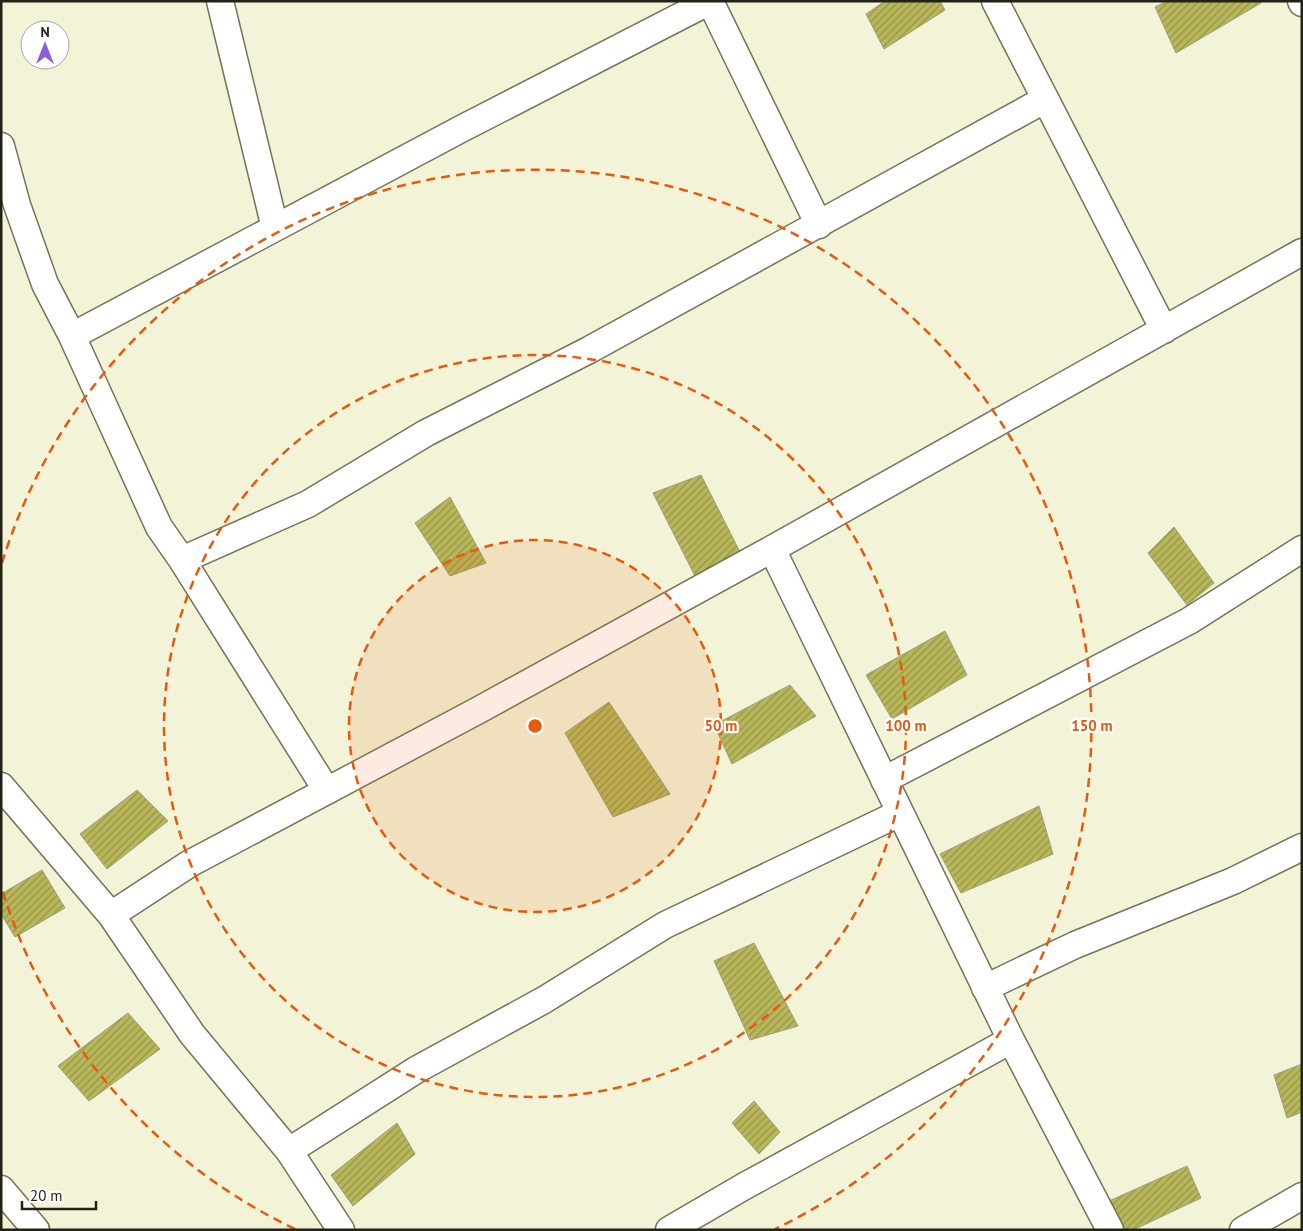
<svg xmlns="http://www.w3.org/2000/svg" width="1303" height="1231" font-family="'PT Sans',sans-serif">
<defs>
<pattern id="building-hatch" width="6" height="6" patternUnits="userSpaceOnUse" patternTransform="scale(1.25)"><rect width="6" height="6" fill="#b8b759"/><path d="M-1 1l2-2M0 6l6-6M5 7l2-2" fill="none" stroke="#959449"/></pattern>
</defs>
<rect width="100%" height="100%" fill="#f3f3d7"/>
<path fill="url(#building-hatch)" stroke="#9c9c82" d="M885,1h55l5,9 -61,39 -18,-35z
M1167,1h93l1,2 -85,50 -21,-46z
M701,475l40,79 -44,26 -44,-87z
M450,497l36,66 -36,13 -35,-53z
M1174,527l40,56 -27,22 -39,-52z
M945,631l22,44 -75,44 -26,-44z
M790,685l26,31 -84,48 -18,-39z
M609,702l61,92 -57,23 -48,-84z
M137,790l31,31 -61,48 -27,-35z
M1039,806l14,48 -92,39 -21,-39z
M42,870l23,38 -50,29 -14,-23v-20z
M754,943l44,83 -48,14 -36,-79z
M128,1013l32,36 -71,52 -31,-35z
M1302,1064v48l-15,6 -13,-43z
M754,1101l26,31 -21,22 -27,-31z
M397,1123l18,31 -62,52 -22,-31z
M1187,1166l14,32 -68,32h-7l-17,-29z"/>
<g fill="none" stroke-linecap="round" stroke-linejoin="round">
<defs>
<path id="minor" d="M220,1l55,227
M710,1l109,224
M995,1l169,329
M1301,1l1,2
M1,146l16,59 28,79 27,52 87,191 23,33 145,231
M72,336l389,-207 249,-128
M772,549l239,491 99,190
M182,560l126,-56 118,-71 163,-83 455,-250
M884,780l305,-159 113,-72
M1,786l110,129 81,119 97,117 52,79
M111,915l78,-51 288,-153 295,-162 530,-297
M985,988l90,-43 158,-64 69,-34
M289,1151l127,-81 128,-70 121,-75 235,-112
M1,1189l35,41
M669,1230l74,-43 268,-147
M1243,1230l59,-34"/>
</defs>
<use href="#minor" stroke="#73735a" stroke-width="29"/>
<use href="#minor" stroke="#fff" stroke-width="26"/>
</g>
<circle cx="535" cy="726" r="186" fill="#e8590c" fill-opacity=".12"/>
<g fill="none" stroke="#e8590c" stroke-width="2.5" stroke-dasharray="9 6">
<circle cx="535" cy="726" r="186"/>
<circle cx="535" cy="726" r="371"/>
<path d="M295 1229A557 557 0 0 1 2 889M2 563A557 557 0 1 1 775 1229"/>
</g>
<circle cx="535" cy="726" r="8" fill="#e8590c" stroke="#fff" stroke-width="2.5"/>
<g font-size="15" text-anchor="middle" font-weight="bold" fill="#e8590c" stroke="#fff" stroke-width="4.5" stroke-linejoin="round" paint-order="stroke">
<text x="721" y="731">50 m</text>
<text x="906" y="731">100 m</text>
<text x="1092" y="731">150 m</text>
</g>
<rect width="1303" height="1231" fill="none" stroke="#222217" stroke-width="5"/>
<g transform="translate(45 45)"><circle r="24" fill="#ffffff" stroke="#a7a7a2"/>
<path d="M0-4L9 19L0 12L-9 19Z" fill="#8e5ed7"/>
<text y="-8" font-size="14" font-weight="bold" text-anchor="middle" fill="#222217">N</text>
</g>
<path d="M22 1201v8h74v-8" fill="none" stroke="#222217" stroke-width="2.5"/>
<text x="30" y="1201" font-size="15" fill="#222217" stroke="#ffffff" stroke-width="4" paint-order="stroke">20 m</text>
</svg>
